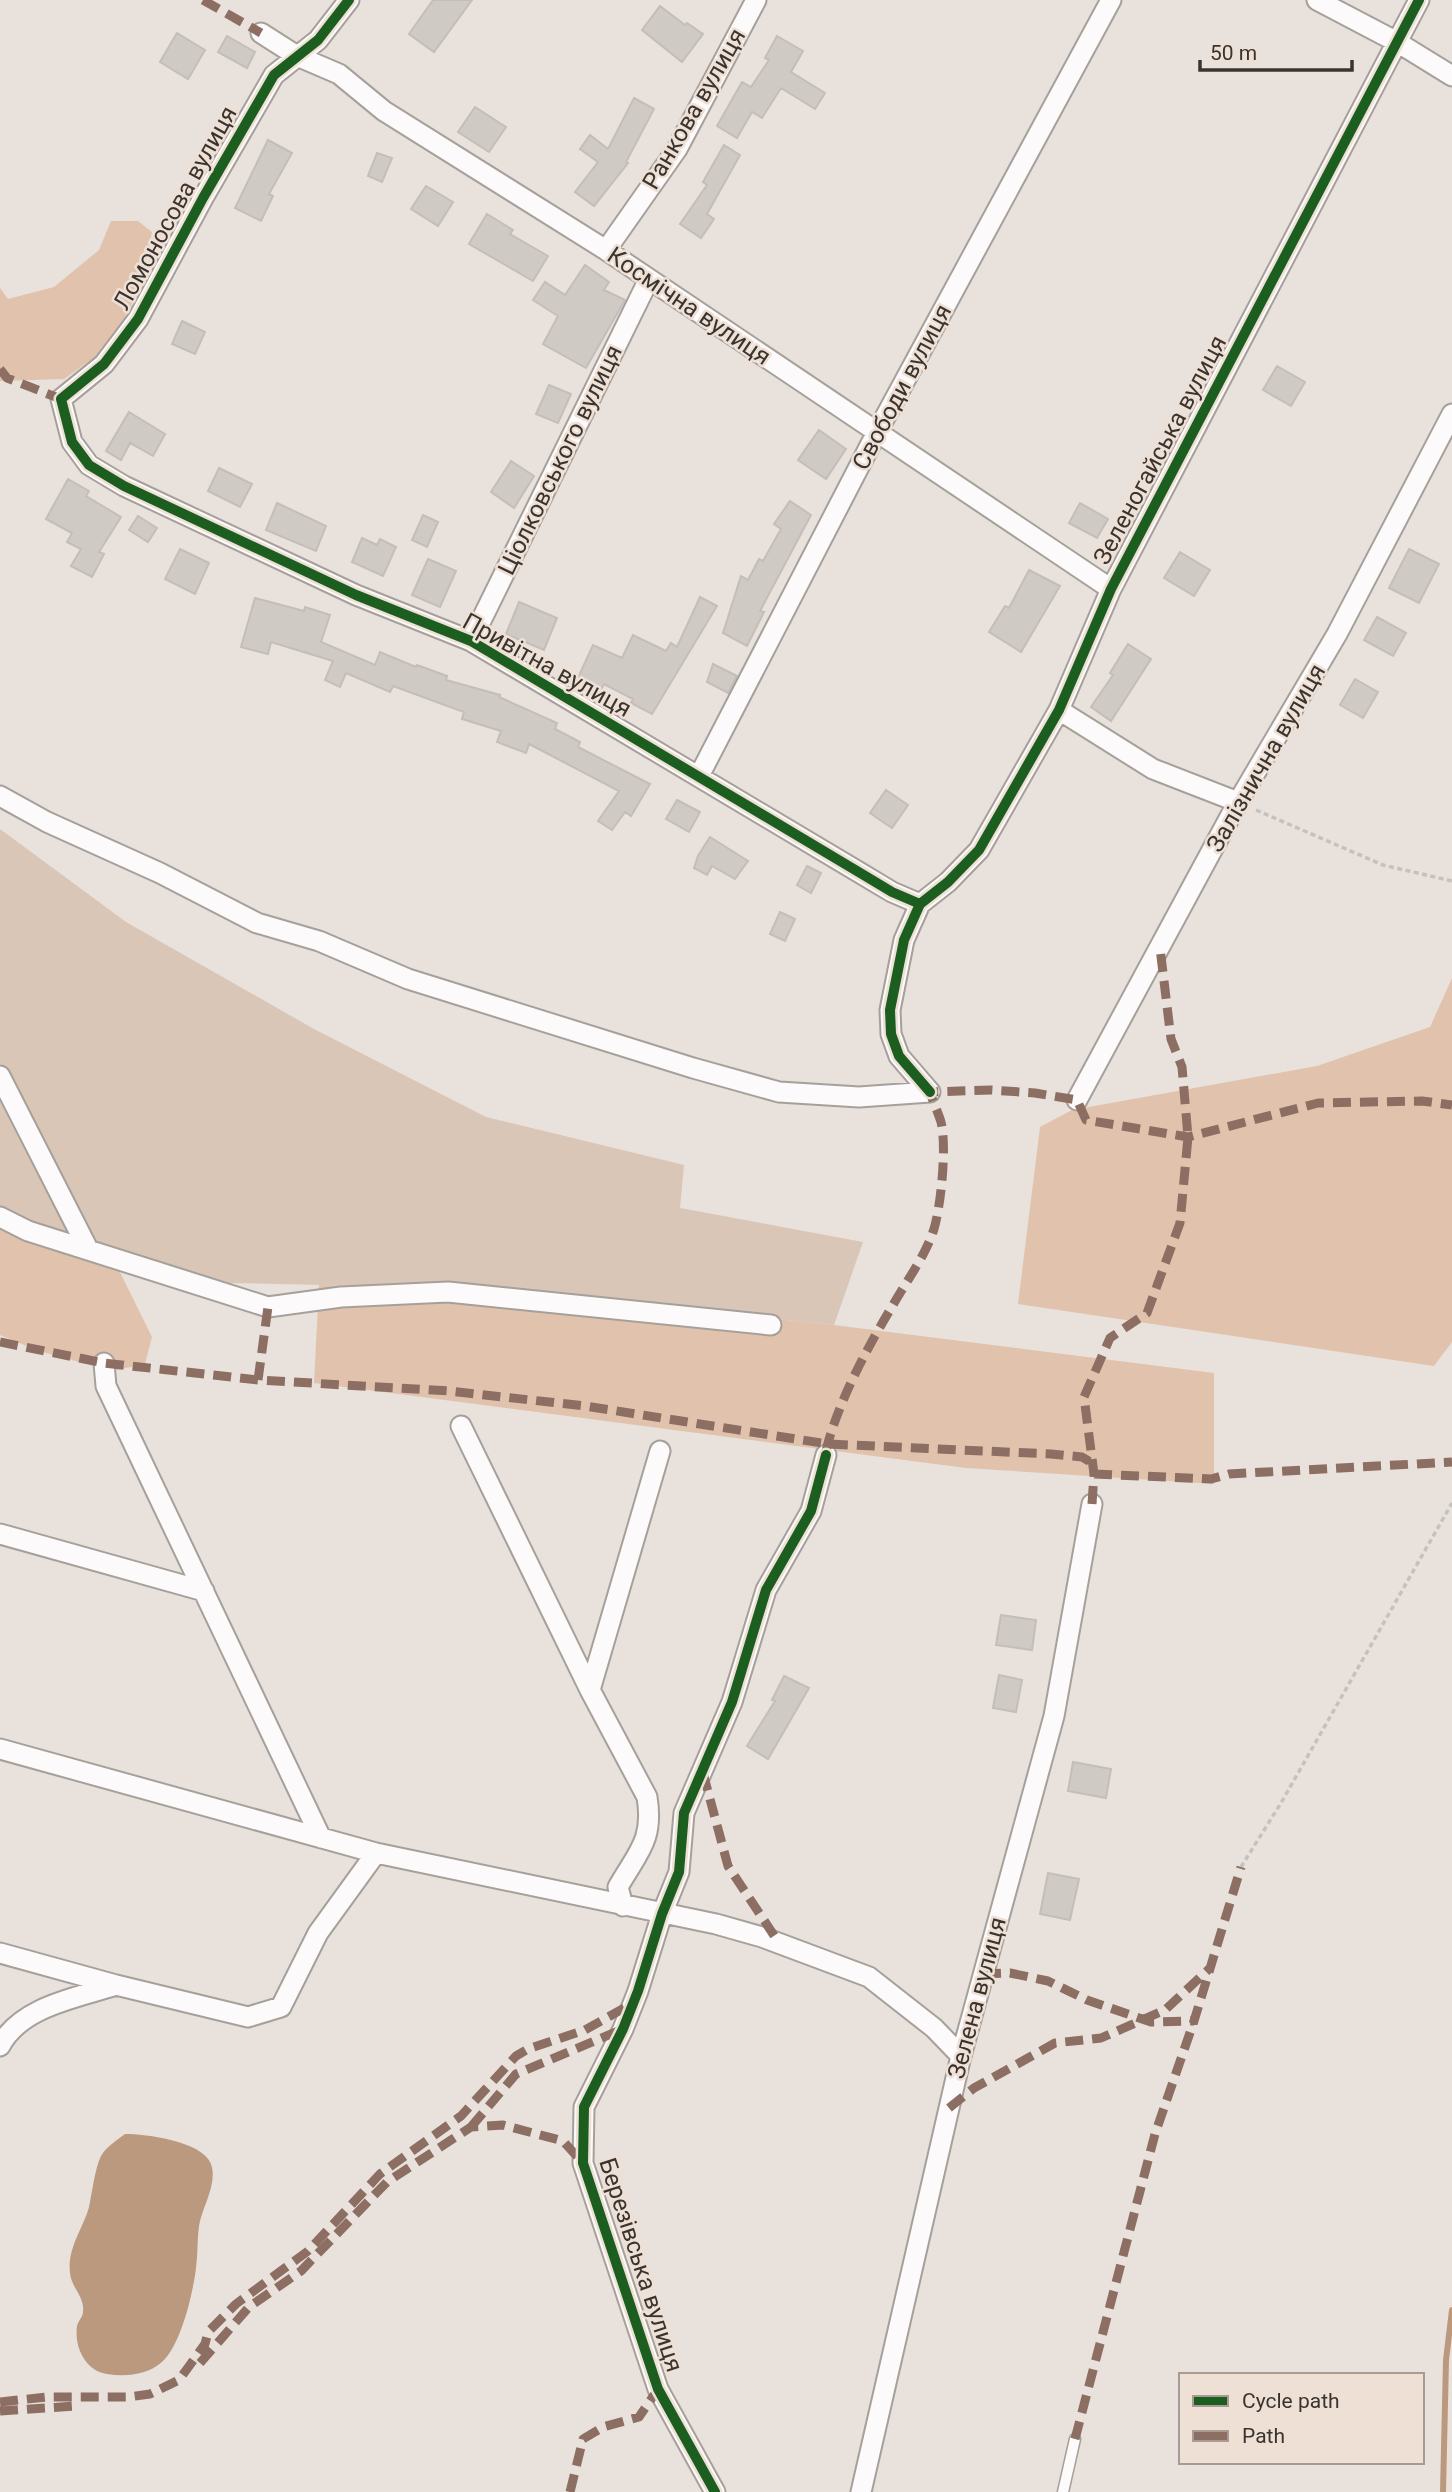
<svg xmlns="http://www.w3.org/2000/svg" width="1452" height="2492" font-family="Roboto,sans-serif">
<rect width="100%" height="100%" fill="#e9e1db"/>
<path fill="#d9c6b7" d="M0,829l126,93 188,107 172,88 198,48 -4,43 183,34 -29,83 -357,-37 -248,-5 -186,-43 -43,-21z"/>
<path fill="#e1c3ad" d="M111,221h27l14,11 -10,50 -30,63 -48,34 -64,2v-93l8,11 46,-12 45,-37z
M1452,978v364l-18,24 -416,-62 22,-177 32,-17 245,-44 113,-39z
M0,1219l112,37 40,81 -7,27 -33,7 -73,-20 -39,-16z
M319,1285l158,3 357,37 380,48v111l-248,-16 -652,-85z"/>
<path fill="#bb997f" d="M125,2134c21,0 77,7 86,30 7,20 -9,43 -12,62 -2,14 -1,28 -3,42 -3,25 -15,77 -34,94 -15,13 -36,15 -55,12 -21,-3 -33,-26 -30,-48 1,-5 6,-9 6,-14 2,-15 -12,-25 -13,-39 -3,-25 13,-44 19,-66 3,-14 6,-39 12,-51 5,-9 16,-16 24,-22z"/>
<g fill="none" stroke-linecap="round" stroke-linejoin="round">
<path stroke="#bb997f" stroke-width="6" d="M1443,2492l3,-132 6,-50"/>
</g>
<path fill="#d0cac5" stroke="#c4bdb9" stroke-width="2" d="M433,0h39l-38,52 -25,-18z
M660,6l25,19 2,-2 16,11 -21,28 -40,-32z
M177,33l28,17 -17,29 -28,-17z
M227,36l28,16 -8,16 -29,-16z
M777,36l26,15 -12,21 34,21 -10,16 -34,-21 -19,30 -10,-6 -15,26 -20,-12 25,-44 9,5 18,-27 -4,-2z
M634,98l20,11 -28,53 2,1 -34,43 -19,-14 23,-30 -18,-13 10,-14 18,14z
M475,107l31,20 -17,25 -31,-20z
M268,140l24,13 -23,41 4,2 -12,25 -26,-13z
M724,145l16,10 -33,59 7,5 -13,19 -21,-14 27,-39 -4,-3z
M377,153l15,5 -10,24 -14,-6z
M426,186l27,16 -15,24 -27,-17z
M487,214l26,16 -3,4 38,22 -15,25 -64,-37z
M585,265l24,17 -5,8 21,10 -39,68 -43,-24 15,-28 -25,-16 12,-18 20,13z
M182,321l23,11 -10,22 -23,-10z
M1277,366l28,16 -14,24 -28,-16z
M549,385l22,9 -13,29 -22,-9z
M129,412l36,22 -12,22 -23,-13 -9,17 -15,-9z
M819,430l27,19 -20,30 -28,-19z
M511,461l23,15 -20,32 -23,-16z
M219,468l33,16 -12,23 -32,-16z
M68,479l21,12 -3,5 35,21 -22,35 5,2 -12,23 -21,-11 10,-17 -14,-7 5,-9 -26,-14z
M790,501l21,14 -51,96 4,1 -17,34 -24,-13 18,-57 7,4 11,-21 4,2 18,-32 -7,-5z
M277,503l49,23 -10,25 -50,-21z
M1080,503l28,16 -11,19 -28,-15z
M423,515l15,7 -11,25 -15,-7z
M138,516l19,12 -9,14 -19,-12z
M362,538l15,7 3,-6 16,8 -13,29 -31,-14z
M180,549l29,14 -14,31 -30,-15z
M1409,549l30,15 -20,39 -30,-15z
M1180,552l30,18 -16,26 -30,-18z
M428,559l28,12 -16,36 -28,-12z
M1029,570l31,16 -39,66 -32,-20 16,-26 4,2z
M700,597l17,9 -65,108 -21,-11 2,-4 -29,-15 -5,9 -23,-11 17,-37 29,13 11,-23 33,16 5,-8 6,4z
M255,598l49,13 1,-4 25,8 -9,27 54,23 5,-13 36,15 1,-2 30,11 -1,4 54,15 -1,2 58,26 -2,6 25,13 -2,5 72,37 -19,32 -6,-4 -13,18 -14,-9 21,-30 -90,-47 -3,9 -29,-11 4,-11 -39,-12 2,-7 -71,-26 -3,6 -44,-19 -6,14 -15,-7 8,-19 -62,-19 -3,12 -27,-7z
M519,602l38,16 -13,32 -38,-16z
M1377,617l29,16 -13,23 -29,-16z
M1128,644l23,15 -40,62 -20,-14 22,-32 -3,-2z
M713,664l24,12 -9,17 -21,-11z
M1355,679l23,13 -15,26 -23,-13z
M886,790l22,15 -16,23 -22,-15z
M677,800l23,12 -11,20 -23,-13z
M710,837l38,24 -13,18 -23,-13 -5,9 -13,-7 4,-12z
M807,866l14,7 -10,20 -14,-8z
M780,912l15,7 -10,22 -15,-7z
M1001,1615l35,5 -4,30 -36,-5z
M999,1675l23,5 -6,32 -23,-4z
M784,1676l25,12 -41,71 -21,-13 28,-45 -3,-1z
M1073,1762l38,7 -5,29 -38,-7z
M1048,1873l31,6 -9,41 -30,-6z"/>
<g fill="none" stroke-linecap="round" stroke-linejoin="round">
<defs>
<path id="service" d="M1063,2492l12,-53"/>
<path id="minor" d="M349,0l-31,40 -44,35 -71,123 -65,121 -34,45 -43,35 11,43 17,23 35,21 232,109 115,46 391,233 30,18 28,12
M1317,0l80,42 55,34
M261,33l36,23 42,18 45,37 222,139 505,339
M606,250l71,-101 79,-149
M471,641l178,-362
M1059,710l94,59 85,33
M699,776l178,-344 234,-432
M0,796l47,26 113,51 97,50 62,18 89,38 285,89 86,24 80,5 71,-5
M0,1076l88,173
M930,1092l-31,-36 -8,-22 -1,-24 14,-70 16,-36 28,-22 31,-32 80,-140 52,-121 308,-589
M1077,1100l161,-298 99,-168 115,-220
M0,1217l28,14 240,76 73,-10 107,-5 323,33
M104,1363l2,23 215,452
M461,1426l129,264 57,107c7,43 -9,55 -29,90l5,19
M0,1534l204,57
M590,1690l70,-239
M0,1749l376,104 340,71 46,13 107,40 65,51 27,28
M0,1953l116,32 132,32 33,-10 37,-74 58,-80
M0,2046c21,-40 77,-48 116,-61
M715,2492l-57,-103 -75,-226 1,-56 39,-78 15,-38 24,-77 17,-42 5,-59 48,-111 34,-112 45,-79 15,-56
M861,2492l100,-436 93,-340 38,-212"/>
</defs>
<use href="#service" stroke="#a6a09b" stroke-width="13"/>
<use href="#minor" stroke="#a6a09b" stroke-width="23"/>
<path stroke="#c4c2c0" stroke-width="3.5" stroke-dasharray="5 3.5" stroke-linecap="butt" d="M1256,810l127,55 69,16
M1241,1867l40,-64 171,-300"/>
<use href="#service" stroke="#fcfafa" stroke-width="10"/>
<use href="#minor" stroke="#fcfafa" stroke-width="19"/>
<path stroke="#8d6e63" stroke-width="9" stroke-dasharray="18 9" stroke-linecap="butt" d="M203,0l58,33
M0,369l7,9 54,21
M0,1342l104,21 154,17 191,11 136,15 243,38 223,10 31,3 10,6
M258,1380l10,-73
M826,1451c11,-47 42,-105 67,-146 14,-25 32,-48 41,-76 7,-24 13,-83 7,-107 -3,-10 -8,-20 -11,-30l62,-2 43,3 42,7 9,20 102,17 130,-34 104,-2 30,4
M1094,1474l117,5 18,-5 223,-12
M1092,1504l2,-30 -10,-77 26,-59 37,-25 33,-90 8,-86 -6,-70 -11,-28 -11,-91
M703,1773l25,93 51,77
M983,1974l27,-1 38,8 39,19 64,22 43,-1
M949,2108l25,-20 81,-45 46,-5 64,-28 44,-41
M471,2127l45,-53 107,-45
M200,2363l49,-56 52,-36 86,-89 84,-55 32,-2 60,16 20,22
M0,2402l47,-5h81l22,-3 29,-14 26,-36 3,-12 28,-28 72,-53 72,-77 81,-58 55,-60 12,-7 57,-19 41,-23
M0,2411l76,-5
M1075,2439l80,-305 39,-113 47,-154
M570,2492l13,-53 20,-12 36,-10 19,-28"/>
<defs>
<path id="cycleway" d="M349,0l-31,40 -44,35 -71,123 -65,121 -34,45 -43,35 11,43 17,23 35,21 232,109 115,46 391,233 30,18 28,12
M930,1092l-31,-36 -8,-22 -1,-24 14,-70 16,-36 28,-22 31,-32 80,-140 52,-121 308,-589
M715,2492l-57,-103 -75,-226 1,-56 39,-78 15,-38 24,-77 17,-42 5,-59 48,-111 34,-112 45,-79 15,-56"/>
</defs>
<use href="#cycleway" stroke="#efe0d5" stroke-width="15"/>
<use href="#cycleway" stroke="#1b5e20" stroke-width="10"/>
</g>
<g text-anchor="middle" stroke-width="5" stroke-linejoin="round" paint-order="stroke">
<g font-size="24" fill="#3a3430" stroke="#efe0d5">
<text transform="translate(694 109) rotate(-60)" y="8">Ранкова вулиця</text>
<text transform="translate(175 208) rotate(-61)" y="8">Ломоносова вулиця</text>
<text transform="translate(689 306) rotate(34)" y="8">Космічна вулиця</text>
<text transform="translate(902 387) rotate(-62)" y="8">Свободи вулиця</text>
<text transform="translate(1160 450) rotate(-62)" y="8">Зеленогайська вулиця</text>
<text transform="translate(560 460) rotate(-64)" y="8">Ціолковського вулиця</text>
<text transform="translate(547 665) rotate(29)" y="8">Привітна вулиця</text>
<text transform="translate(1266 758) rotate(-60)" y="8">Залізнична вулиця</text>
<text transform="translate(977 1998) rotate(-75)" y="8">Зелена вулиця</text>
<text transform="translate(641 2265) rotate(72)" y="8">Березівська вулиця</text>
</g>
</g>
<rect x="1179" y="2373" width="245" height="91" fill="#efe0d5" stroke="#a79b93" stroke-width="2"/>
<rect x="1193" y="2396" width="35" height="10" fill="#1b5e20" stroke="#a79b93" stroke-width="2"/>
<text x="1242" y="2408" font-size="21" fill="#3a3430">Cycle path</text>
<rect x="1193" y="2431" width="35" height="10" fill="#8d6e63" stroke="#a79b93" stroke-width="2"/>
<text x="1242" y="2443" font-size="21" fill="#3a3430">Path</text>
<path d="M1200 60v10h152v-10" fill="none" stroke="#3a3430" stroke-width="3.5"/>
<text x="1210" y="60" font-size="21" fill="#3a3430" stroke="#efe0d5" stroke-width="5" paint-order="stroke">50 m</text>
</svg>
